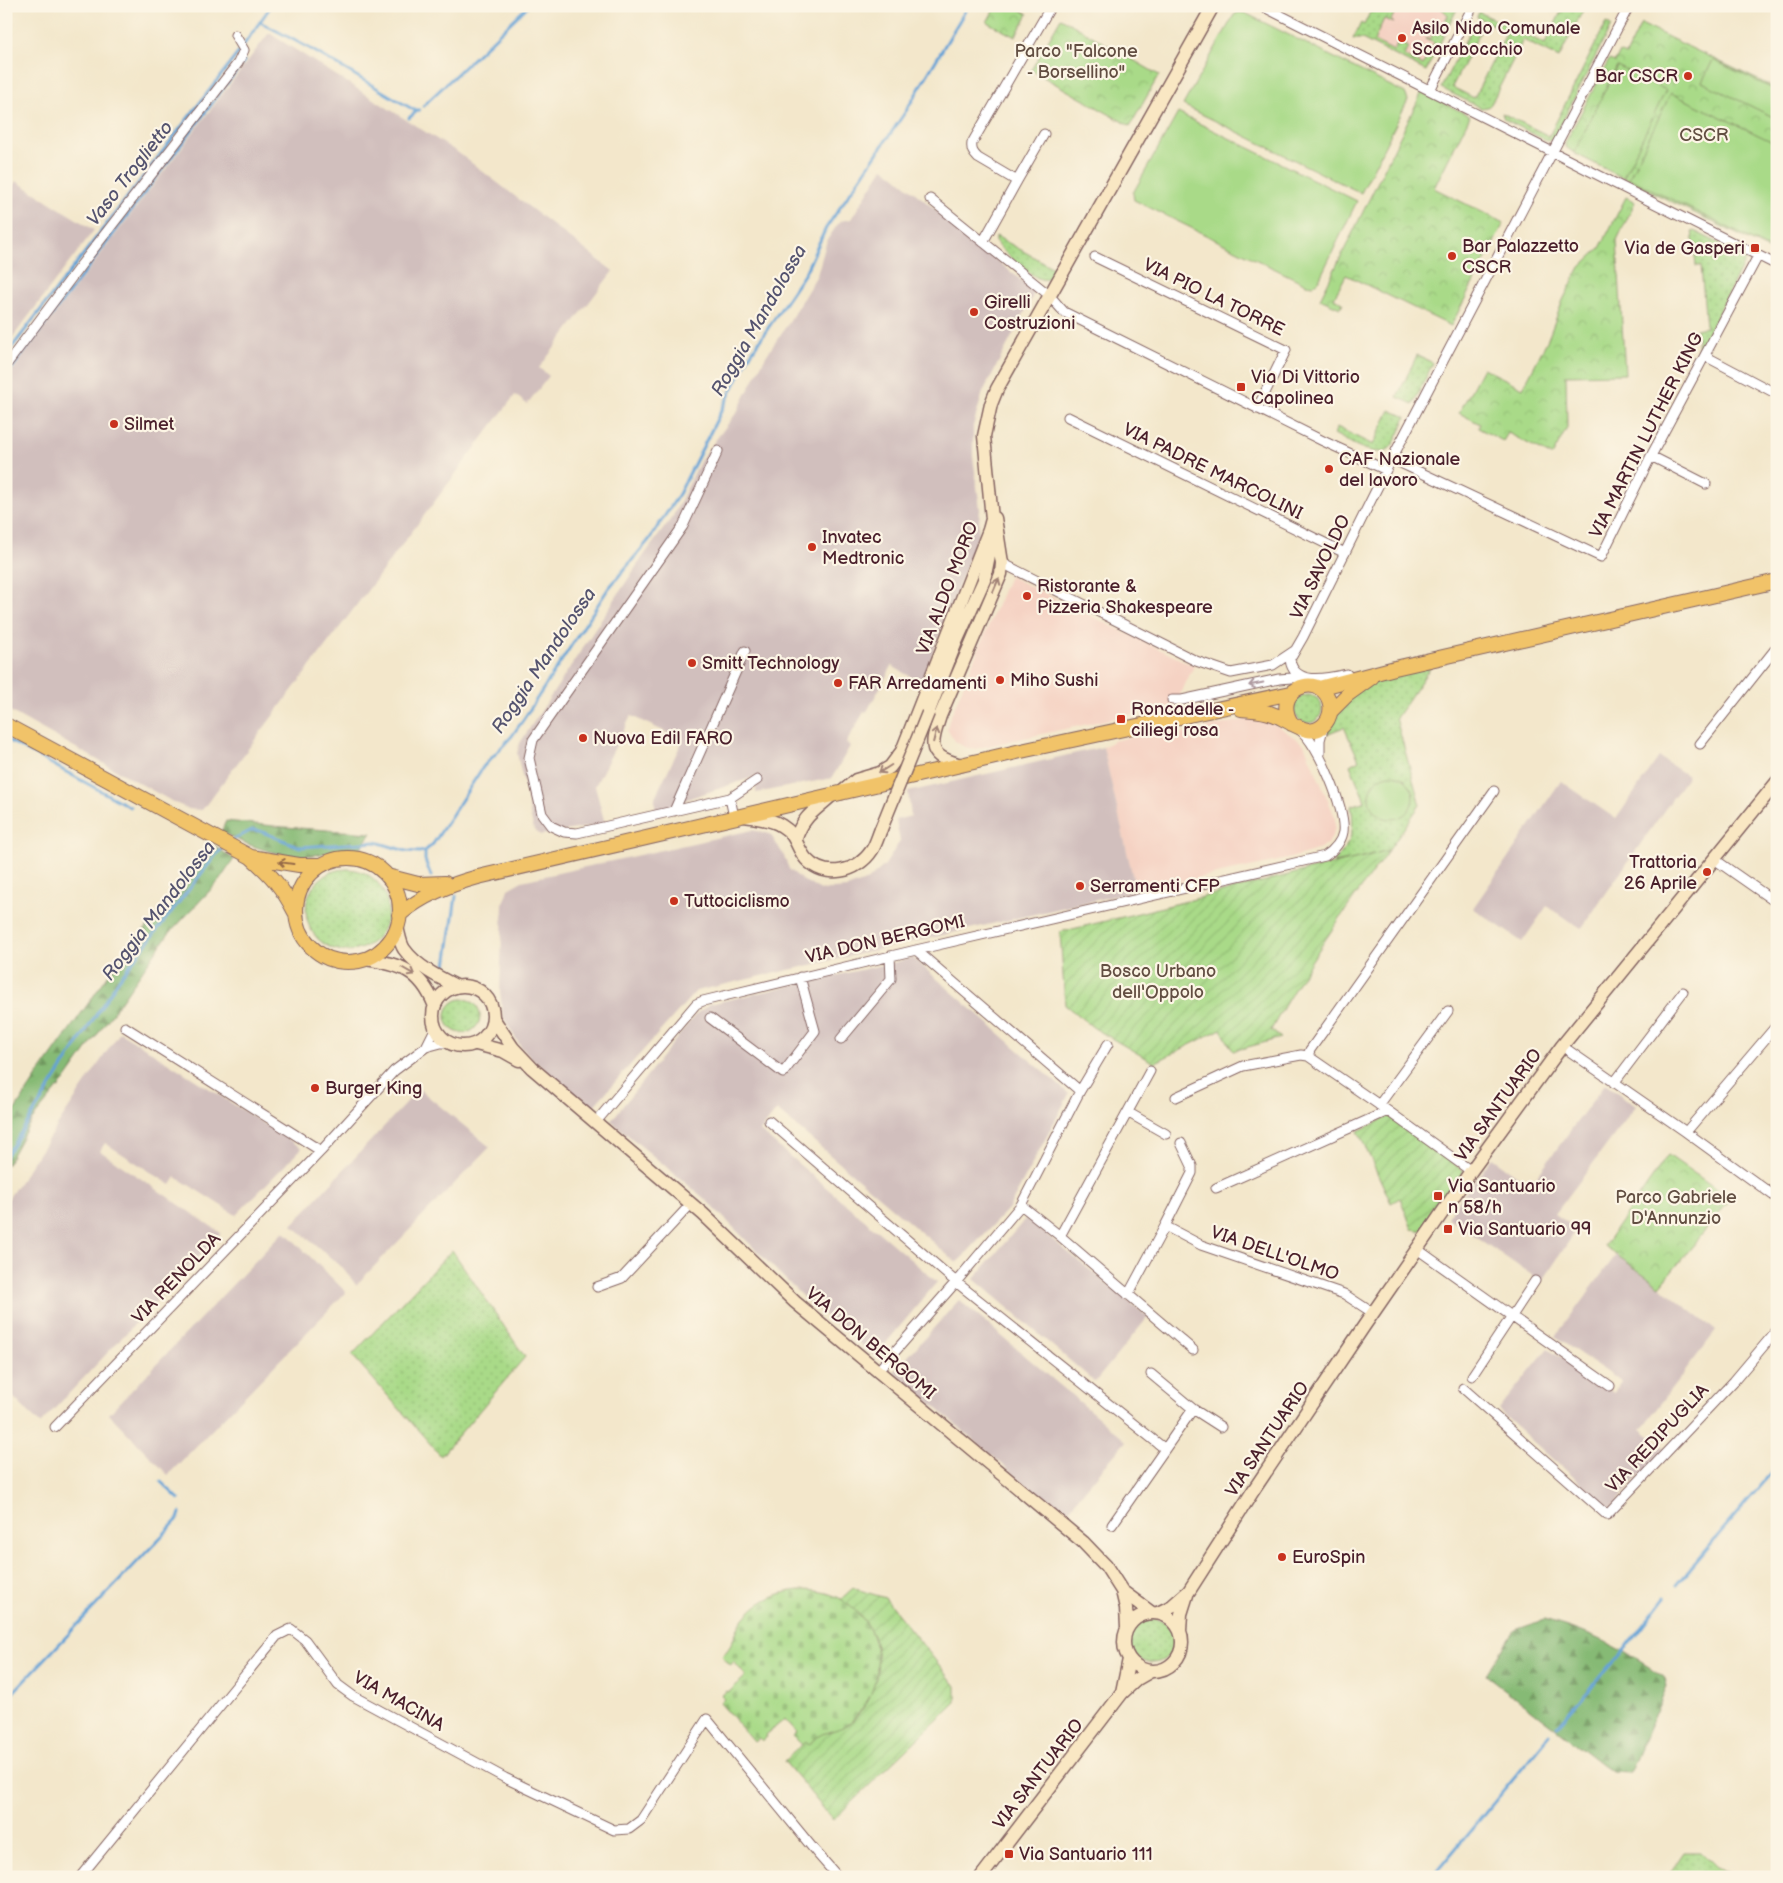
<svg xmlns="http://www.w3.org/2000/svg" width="1783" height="1883" font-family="'Balsamiq Sans',sans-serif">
<defs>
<pattern id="grass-dots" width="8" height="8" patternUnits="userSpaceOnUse" patternTransform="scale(1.25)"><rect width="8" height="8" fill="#a9da88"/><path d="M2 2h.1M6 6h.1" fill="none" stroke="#93bb76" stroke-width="1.8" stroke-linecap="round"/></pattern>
<pattern id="forest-firs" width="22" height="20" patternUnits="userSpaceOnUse" patternTransform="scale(1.25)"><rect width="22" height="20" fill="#86ba74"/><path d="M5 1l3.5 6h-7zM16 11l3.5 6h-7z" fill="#70975f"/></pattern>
<pattern id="cemetery-stones" width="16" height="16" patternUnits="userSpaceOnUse" patternTransform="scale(1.25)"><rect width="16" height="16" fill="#a9da88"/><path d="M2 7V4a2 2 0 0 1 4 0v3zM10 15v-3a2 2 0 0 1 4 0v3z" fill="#93bb76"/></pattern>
<pattern id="park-crowns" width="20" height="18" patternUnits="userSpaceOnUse" patternTransform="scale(1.25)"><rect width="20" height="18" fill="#a9da88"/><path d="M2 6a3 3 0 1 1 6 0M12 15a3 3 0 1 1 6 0" fill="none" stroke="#93bb76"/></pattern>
<pattern id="garden-furrows" width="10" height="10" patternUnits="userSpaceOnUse" patternTransform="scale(1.25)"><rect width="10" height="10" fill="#a9da88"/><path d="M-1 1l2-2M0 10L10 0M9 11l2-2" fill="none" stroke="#93bb76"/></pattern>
</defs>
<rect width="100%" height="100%" fill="#fcf5e5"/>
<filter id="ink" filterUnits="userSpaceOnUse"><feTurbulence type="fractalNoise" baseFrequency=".02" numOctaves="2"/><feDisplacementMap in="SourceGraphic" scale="10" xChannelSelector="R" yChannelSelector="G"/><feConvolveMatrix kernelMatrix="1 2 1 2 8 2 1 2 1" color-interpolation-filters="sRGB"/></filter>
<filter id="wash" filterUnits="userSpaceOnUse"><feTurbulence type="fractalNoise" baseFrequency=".0096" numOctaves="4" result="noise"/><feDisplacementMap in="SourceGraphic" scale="20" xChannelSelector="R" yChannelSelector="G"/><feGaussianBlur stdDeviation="1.12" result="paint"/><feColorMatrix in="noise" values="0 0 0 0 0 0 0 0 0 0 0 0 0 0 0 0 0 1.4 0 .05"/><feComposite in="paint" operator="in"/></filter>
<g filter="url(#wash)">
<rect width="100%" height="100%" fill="#f3e7cb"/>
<path fill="#f5d2c3" d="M1379,6h76l-29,65 -64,-32z
M1009,576l185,90 -19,39 -201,44 -10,-2 -9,-6 -8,-13 2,-8z
M1253,718l8,1 15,6 28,19 31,73v11l-5,12 -4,5 -12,6 -27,8 -151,32 -33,-144 10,-6 50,-12 10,6z"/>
<path fill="#d1bfbd" d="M269,33l188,119 156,119 -74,97 10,8 -22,28 -12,-9 -313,415 -13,-1 -14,-6 -169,-94v-330z
M883,168l8,5 143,118 -2,7 -49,94 -10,34v31l7,52 -2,26 -57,148 -29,-17 -26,47 -2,-1 -18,31 4,3 -18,32 -76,15 1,-17 -64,21 -38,15v-15l28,-57 -52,-24 -36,70 10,38 -64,11 -7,-5 -2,-8 -15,-69 3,-10 122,-185 31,-42 29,-58 35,-46 29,-56 21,-31 30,-50 10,-35 13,-19 11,-2z
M16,181l78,49 -88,116v-151z
M1103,747l33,144 -440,100 -105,118 -58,-50 -12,-12 -11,-18 -7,-13 -3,-25 3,-87 5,-15 14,-8 230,-51 18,4 13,20 6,15 13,11 19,10 26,-2 21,-8 17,-15 15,-24 -4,-21 15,-4 -3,-24z
M1659,757l29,19 -107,153 -34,-23 -25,36 -49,-34 88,-127 55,38z
M913,958l156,136 -60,114 -52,55 -180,-153 -17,21 177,151 -62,74 -70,-57 -100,-100 -94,-78 85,-107 14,-10z
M120,1032l182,116 -66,67 -60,-38 -5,8 -66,-42 -5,8 121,82 -181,191 -34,-34v-188z
M1605,1084l31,22 -81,108 22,15 -35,53 -95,-65 45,-59 38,27z
M419,1089l71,58 -134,138 -12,-16 -52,-44z
M1026,1218l122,99 -53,65 -121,-103z
M284,1231l62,61 -178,183 -59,-61z
M1616,1255l44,31 56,45 -75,98 24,19 -56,62 -111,-100 50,-62 66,45 8,-11 -67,-45z
M959,1300l167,141 -63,75 -169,-144z"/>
<path fill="url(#grass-dots)" stroke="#7a7c5a" d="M1373,6h21l6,4v1l-4,-1 -5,10 3,3 -10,-4 -10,22 20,10 4,-9 10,5 -4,9 19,9 11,-22 -9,-4 1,-1 4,1 5,-10 -4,-2 1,-2 9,4 7,-14 -9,-9 19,1 -32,64 -64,-32h-9l8,-16 3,2z
M1564,6h11l8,4 -24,48 -36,-18 -32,64 -3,3 -7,1 -40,-20 29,-57 7,-3 4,2 -29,57 22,11 33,-66 -30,-15 2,-5 66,32z
M1606,23l5,3 -58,114 -6,1 -43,-22 -2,-6 47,23z
M1692,230l53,26 1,3 -48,93 -2,-23 10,-2 -5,-61h-5z
M996,236l61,34c-3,7 -11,12 -19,8 -10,-4 -36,-27 -42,-36z
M1417,355l16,8 -20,41 -16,-7z
M1390,410l16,7c-4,9 -8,21 -14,29 -13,16 -44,-5 -58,-12l3,-7 36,18z
M1427,666l3,2 -34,50 24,87 -31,45 -28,8 -28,5c17,-19 23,-31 18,-57l14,-5 -15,-36 9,-5 -15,-33 -18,7c5,-8 8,-16 13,-24 18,-30 57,-36 88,-44z
M1294 709a14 14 0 1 1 28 0a14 14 0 1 1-28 0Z
M306 910a41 41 0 1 1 82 0a41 41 0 1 1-82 0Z
M446 1016a17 17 0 1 1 34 0a17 17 0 1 1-34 0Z
M452,1250l73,107 -84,99 -89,-101z
M1130 1641a22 22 0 1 1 44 0a22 22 0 1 1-44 0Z
M1685,1852h15l16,16 20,6 2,3h-70z"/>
<path fill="url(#forest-firs)" stroke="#686c50" d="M226,821l58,6 87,6 -11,16c-17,-2 -30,4 -46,6 -31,4 -66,-9 -93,-23z
M213,845l21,14 -15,22 -52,55 -101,143 -35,42 -25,45v-41l3,-6 30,-46 70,-99z
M1544,1620c45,11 82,31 120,57l3,9 -37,87 -18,-1 -126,-97 29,-45z"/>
<path fill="url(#cemetery-stones)" stroke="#7a7c5a" d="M800,1590c14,0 29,2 41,9 39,23 48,76 20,111 -5,7 -11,14 -19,18 -14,8 -21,5 -34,17l-3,-3 -3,3 -9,-9 4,-4 -12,-13 -19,16 1,2 -5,4 -3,-3 -5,4 -34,-39 4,-4 -3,-3 6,-5 2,1 17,-16 -12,-14 -4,3 -8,-9c10,-10 10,-14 15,-26 12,-25 37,-38 63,-40z"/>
<path fill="url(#park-crowns)" stroke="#7a7c5a" d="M996,6h18l14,8 -13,23 -28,-15z
M1061,18l98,57 -29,51 -99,-56z
M1641,24l136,65v165l-203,-101 -8,-6 -1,-4 44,-83 6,2 5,-10 6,3z
M1422,92l48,24 -36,72 70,35 -53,103 -105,-51 -12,23 9,5 -3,5 -20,-9z
M1626,197l9,5 -18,38 8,134 -59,1 1,53 -15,28 -44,-23 -5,8 -25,-13 2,-4 -21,-11 24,-45 40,20 25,-49 15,-39 17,-33 20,-19z
M1668,1155l63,44 -71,87 -56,-40z"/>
<path fill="url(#garden-furrows)" stroke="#7a7c5a" d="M1389,850c-43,58 -84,116 -118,180l10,8 -48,13 -12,-22 -67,34 -60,-35 -29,-23 -5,-73c80,-19 160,-39 240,-60 30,-8 59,-13 89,-22z
M1390,1116l74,55 -40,60 -12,-2 -12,-31 -9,5 -33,-72z
M853,1588l32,10 71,88v16l-123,118 -49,-59 21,-19 3,3c3,-2 6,-6 9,-8 12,-8 24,-5 37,-18 25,-25 32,-67 12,-96 -7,-10 -16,-17 -25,-24z"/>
<path fill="#a9da88" stroke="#7a7c5a" d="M1239,12l6,1 160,80 3,7 -47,93 -178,-88 51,-90z
M1713,60l64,31v28l-75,-37z
M1617,66l49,24 -43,88 -49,-25z
M1671,93l106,51v104l-2,3 -146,-73z
M1178,113l179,88 -38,79 -5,5 -8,-1 -172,-84 -1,-7z
M1369 797a22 22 0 1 1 44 0a22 22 0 1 1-44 0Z"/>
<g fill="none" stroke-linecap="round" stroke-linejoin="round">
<path stroke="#64a2d6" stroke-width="3" d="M260,22l49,26 105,62h5
M243,46l28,-40
M423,106l105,-100
M409,118l8,-7
M6,355l233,-303
M6,376l238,-315
M6,739l124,68
M231,841l21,-11 8,1 40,16 76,-5 30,9 13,1 6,-1 8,-7 50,-77 29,-31 11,-16 85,-131 41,-49 30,-46 69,-136 57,-85 21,-45 80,-117 62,-105
M425,851v9l6,16
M445,973l11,-77
M6,1156l113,-177 96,-123 9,-9
M161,1482l18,17
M1676,1585l101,-119
M6,1700l172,-181 2,-6
M1557,1727l69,-79 39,-51
M1432,1877l118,-142"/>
</g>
</g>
<g filter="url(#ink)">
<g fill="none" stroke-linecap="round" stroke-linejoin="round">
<defs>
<path id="street" d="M1262,6l515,259
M1430,90l43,-84
M1017,181l27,-47
M930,199l119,96 15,17 259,129 63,29 243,-464
M983,242l34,-61 -39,-23c-5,-5 -7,-8 -6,-15l79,-137
M1095,257l191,93 -29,59
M1705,356l72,38
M6,365l75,-100 157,-202 6,-13 -9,-15
M1068,417l277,136
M718,451l-35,75 -150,214 -4,18 13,56 9,12 13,6 13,1 153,-35 27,-18
M1651,456l55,28
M1392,459l209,98 50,-101 107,-200
M1002,563l194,98 35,12 42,-8 21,-14
M1292,656l11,-19 83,-167
M1290,659c3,28 39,19 57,15
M1172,700h10l97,-21 25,-2
M1700,744l77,-97
M1320,754v-14l4,-15
M730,798l4,19
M674,811l71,-160
M1714,859l63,44
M916,950l164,141
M710,1018l73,55 32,-42 -15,-54
M125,1027l196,124
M841,1039l50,-60 -1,-23
M1562,1046l124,86 91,-107
M426,1047l8,-16v-6
M1614,1083l69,-91
M1176,1097l67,-31 58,-11 7,1
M1379,1105l69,-94
M1388,1111l83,60
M1129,1113l37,21
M769,1121l187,161 209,167
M595,1123l101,-119 7,-3 213,-51 409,-94c9,-6 16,-13 18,-24 3,-22 -25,-89 -43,-102
M1686,1132l91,66
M1181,1143l11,23v7l-27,53 36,19 143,49 29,19
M1216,1188l172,-77 -80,-55 2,-6 184,-259
M1021,1205l39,31 90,-165
M1060,1236l133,114
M1417,1249l193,137
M597,1287l25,-9 69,-74
M1128,1295l37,-69
M877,1372l79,-90 65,-77 59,-114 28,-47
M1472,1376l63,-95
M1463,1388l144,127 127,-134 43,-51
M1193,1409l28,18
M55,1427l266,-276 73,-80 32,-24 15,-4h9
M1112,1525l81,-116 -42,-35
M80,1877l197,-241 14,-7 14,11 33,45 15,11 152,82 109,52 15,-1 12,-9 66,-101 109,133 22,25"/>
<path id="secondary" d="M928,713l28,-71 28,-62 8,-40
M962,765c-35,-9 -32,-18 -22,-49l61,-142 1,-11 -7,-45
M841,793l15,-13 24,-7 10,-6 12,-16 87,-221 3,-11 -8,-83 7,-32 6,-15 216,-383
M745,816c12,2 27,3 37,10 15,9 14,21 24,33 19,21 52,13 66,-9 4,-6 6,-14 9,-21
M796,838c8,-23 19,-27 36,-43
M397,927c2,7 3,16 7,22 12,17 34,28 52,37
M365,959c35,5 55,11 69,45
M433 1016a30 30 0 1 1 60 0a30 30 0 1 1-60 0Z
M493,1018l20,30 19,20 171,146 92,88 288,240 23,24 16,25 30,22
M476,1044l27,7 16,9
M1122,1591l4,17 1,20
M1158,1613l14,-7 17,-15 64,-100 111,-165 107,-155 91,-125 215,-264
M1124 1642a29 29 0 1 1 58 0a29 29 0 1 1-58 0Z
M1180,1631l1,-17 6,-19
M1122,1693l7,-34
M981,1877l141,-184 15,-14 14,-8"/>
<path id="primary" d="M1319,688l76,-20 382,-87
M1241,709c11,1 23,1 34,6 16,6 39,29 53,4 3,-6 3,-13 1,-19 -11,-30 -59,-9 -37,24
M1330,712l17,-17 25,-18
M6,725l245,132c21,19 31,30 44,55
M251,857l48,8h23
M296 910a52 52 0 1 1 104 0a52 52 0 1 1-104 0Z
M387,876l31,8 27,-1
M399,915c24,-20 50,-30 79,-38l543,-126 270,-58"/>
</defs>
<use href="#street" stroke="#856563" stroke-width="11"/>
<use href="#secondary" stroke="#856563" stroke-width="15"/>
<use href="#primary" stroke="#856563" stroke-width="16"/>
<use href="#street" stroke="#fff" stroke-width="9"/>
<use href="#secondary" stroke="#f9e7c3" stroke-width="12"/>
<use href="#primary" stroke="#f1c369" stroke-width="14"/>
<defs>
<path id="secondary-bridge" d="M881,829l47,-116"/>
</defs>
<use href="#secondary-bridge" stroke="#856563" stroke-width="15" stroke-linecap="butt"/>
<use href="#secondary-bridge" stroke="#f9e7c3" stroke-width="12"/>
</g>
<defs><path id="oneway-shaft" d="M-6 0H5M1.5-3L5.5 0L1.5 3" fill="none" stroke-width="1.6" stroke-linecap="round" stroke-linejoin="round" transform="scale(1.25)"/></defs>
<g stroke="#a28377">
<use href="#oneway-shaft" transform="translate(996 585) rotate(-67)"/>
<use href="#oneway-shaft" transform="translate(935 735) rotate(-76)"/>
<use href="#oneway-shaft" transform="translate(885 769) rotate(148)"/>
<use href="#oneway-shaft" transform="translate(408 971) rotate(30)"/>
</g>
<use stroke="#ae9aa0" href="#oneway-shaft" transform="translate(1256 684) rotate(168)"/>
<use stroke="#956947" href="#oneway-shaft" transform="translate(286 863) rotate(-172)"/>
</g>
<g fill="#c8321e" stroke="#fcf5e5" stroke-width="2">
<circle cx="1402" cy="38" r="5"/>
<circle cx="1688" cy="76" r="5"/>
<rect x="1750" y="243" width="10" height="10" rx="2.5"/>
<circle cx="1452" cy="256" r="5"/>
<circle cx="974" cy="312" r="5"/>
<rect x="1236" y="382" width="10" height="10" rx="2.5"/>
<circle cx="114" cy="424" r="5"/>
<circle cx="1329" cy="469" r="5"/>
<circle cx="812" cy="547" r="5"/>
<circle cx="1027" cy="596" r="5"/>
<circle cx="692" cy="663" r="5"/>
<circle cx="1000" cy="680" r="5"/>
<circle cx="838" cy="683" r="5"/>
<rect x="1116" y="714" width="10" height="10" rx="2.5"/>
<circle cx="583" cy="738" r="5"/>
<circle cx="1707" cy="872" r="5"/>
<circle cx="1080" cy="886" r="5"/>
<circle cx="674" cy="901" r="5"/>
<circle cx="315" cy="1088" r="5"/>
<rect x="1433" y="1191" width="10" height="10" rx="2.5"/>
<rect x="1443" y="1224" width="10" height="10" rx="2.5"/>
<circle cx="1282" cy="1557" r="5"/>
<rect x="1004" y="1849" width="10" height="10" rx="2.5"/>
</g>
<g text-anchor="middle" stroke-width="4.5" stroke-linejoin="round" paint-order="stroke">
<g font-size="18" fill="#4a1f2b" stroke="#fcf5e5" text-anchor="start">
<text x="1412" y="34">Asilo Nido Comunale<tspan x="1412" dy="21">Scarabocchio</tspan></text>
<text x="1678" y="82" text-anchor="end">Bar CSCR</text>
<text x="1462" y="252">Bar Palazzetto<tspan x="1462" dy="21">CSCR</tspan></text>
<text x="1745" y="254" text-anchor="end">Via de Gasperi</text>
<text x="984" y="308">Girelli<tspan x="984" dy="21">Costruzioni</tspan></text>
<text x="1251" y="383">Via Di Vittorio<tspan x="1251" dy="21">Capolinea</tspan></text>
<text x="124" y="430">Silmet</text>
<text x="1339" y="465">CAF Nazionale<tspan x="1339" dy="21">del lavoro</tspan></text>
<text x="822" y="543">Invatec<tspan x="822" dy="21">Medtronic</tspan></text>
<text x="1037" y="592">Ristorante &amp;<tspan x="1037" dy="21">Pizzeria Shakespeare</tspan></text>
<text x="702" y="669">Smitt Technology</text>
<text x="1010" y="686">Miho Sushi</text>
<text x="848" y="689">FAR Arredamenti</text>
<text x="1131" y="715">Roncadelle -<tspan x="1131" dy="21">ciliegi rosa</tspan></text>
<text x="593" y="744">Nuova Edil FARO</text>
<text x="1697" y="868" text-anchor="end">Trattoria<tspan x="1697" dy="21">26 Aprile</tspan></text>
<text x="1090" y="892">Serramenti CFP</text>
<text x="684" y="907">Tuttociclismo</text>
<text x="325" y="1094">Burger King</text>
<text x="1448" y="1192">Via Santuario<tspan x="1448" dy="21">n 58/h</tspan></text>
<text x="1458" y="1235">Via Santuario 99</text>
<text x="1292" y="1563">EuroSpin</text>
<text x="1019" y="1860">Via Santuario 111</text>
</g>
<g font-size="18" fill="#624e42" stroke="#fcf5e5">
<text x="1076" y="57">Parco "Falcone<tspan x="1076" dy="21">- Borsellino"</tspan></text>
<text x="1704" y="141">CSCR</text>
<text x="1158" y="977">Bosco Urbano<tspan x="1158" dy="21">dell'Oppolo</tspan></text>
<text x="1676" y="1203">Parco Gabriele<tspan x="1676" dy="21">D'Annunzio</tspan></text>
</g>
<g font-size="18" fill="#4a1f2b" stroke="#fcf5e5">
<text transform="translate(1214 297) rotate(26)" y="6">VIA PIO LA TORRE</text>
<text transform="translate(1646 435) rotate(-63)" y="6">VIA MARTIN LUTHER KING</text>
<text transform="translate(1213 471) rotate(26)" y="6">VIA PADRE MARCOLINI</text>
<text transform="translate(1320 567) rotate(-64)" y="6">VIA SAVOLDO</text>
<text transform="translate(947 588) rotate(-69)" y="6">VIA ALDO MORO</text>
<text transform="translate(885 939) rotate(-13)" y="6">VIA DON BERGOMI</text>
<text transform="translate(1498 1105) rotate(-54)" y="6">VIA SANTUARIO</text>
<text transform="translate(1275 1253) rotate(19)" y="6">VIA DELL'OLMO</text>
<text transform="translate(176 1278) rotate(-46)" y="6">VIA RENOLDA</text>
<text transform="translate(871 1343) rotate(40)" y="6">VIA DON BERGOMI</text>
<text transform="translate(1657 1438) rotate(-47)" y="6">VIA REDIPUGLIA</text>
<text transform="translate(1267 1439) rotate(-56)" y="6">VIA SANTUARIO</text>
<text transform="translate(399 1701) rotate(30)" y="6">VIA MACINA</text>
<text transform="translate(1038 1774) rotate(-52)" y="6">VIA SANTUARIO</text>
</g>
<g font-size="19" font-style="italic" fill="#54536f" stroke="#fcf5e5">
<text transform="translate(129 173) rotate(-52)" y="7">Vaso Troglietto</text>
<text transform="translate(758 320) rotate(-60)" y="7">Roggia Mandolossa</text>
<text transform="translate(543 660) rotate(-56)" y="7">Roggia Mandolossa</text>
<text transform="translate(158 910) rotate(-52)" y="7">Roggia Mandolossa</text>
</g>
</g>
<rect width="1783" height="1883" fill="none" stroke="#fcf5e5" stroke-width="25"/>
</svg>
